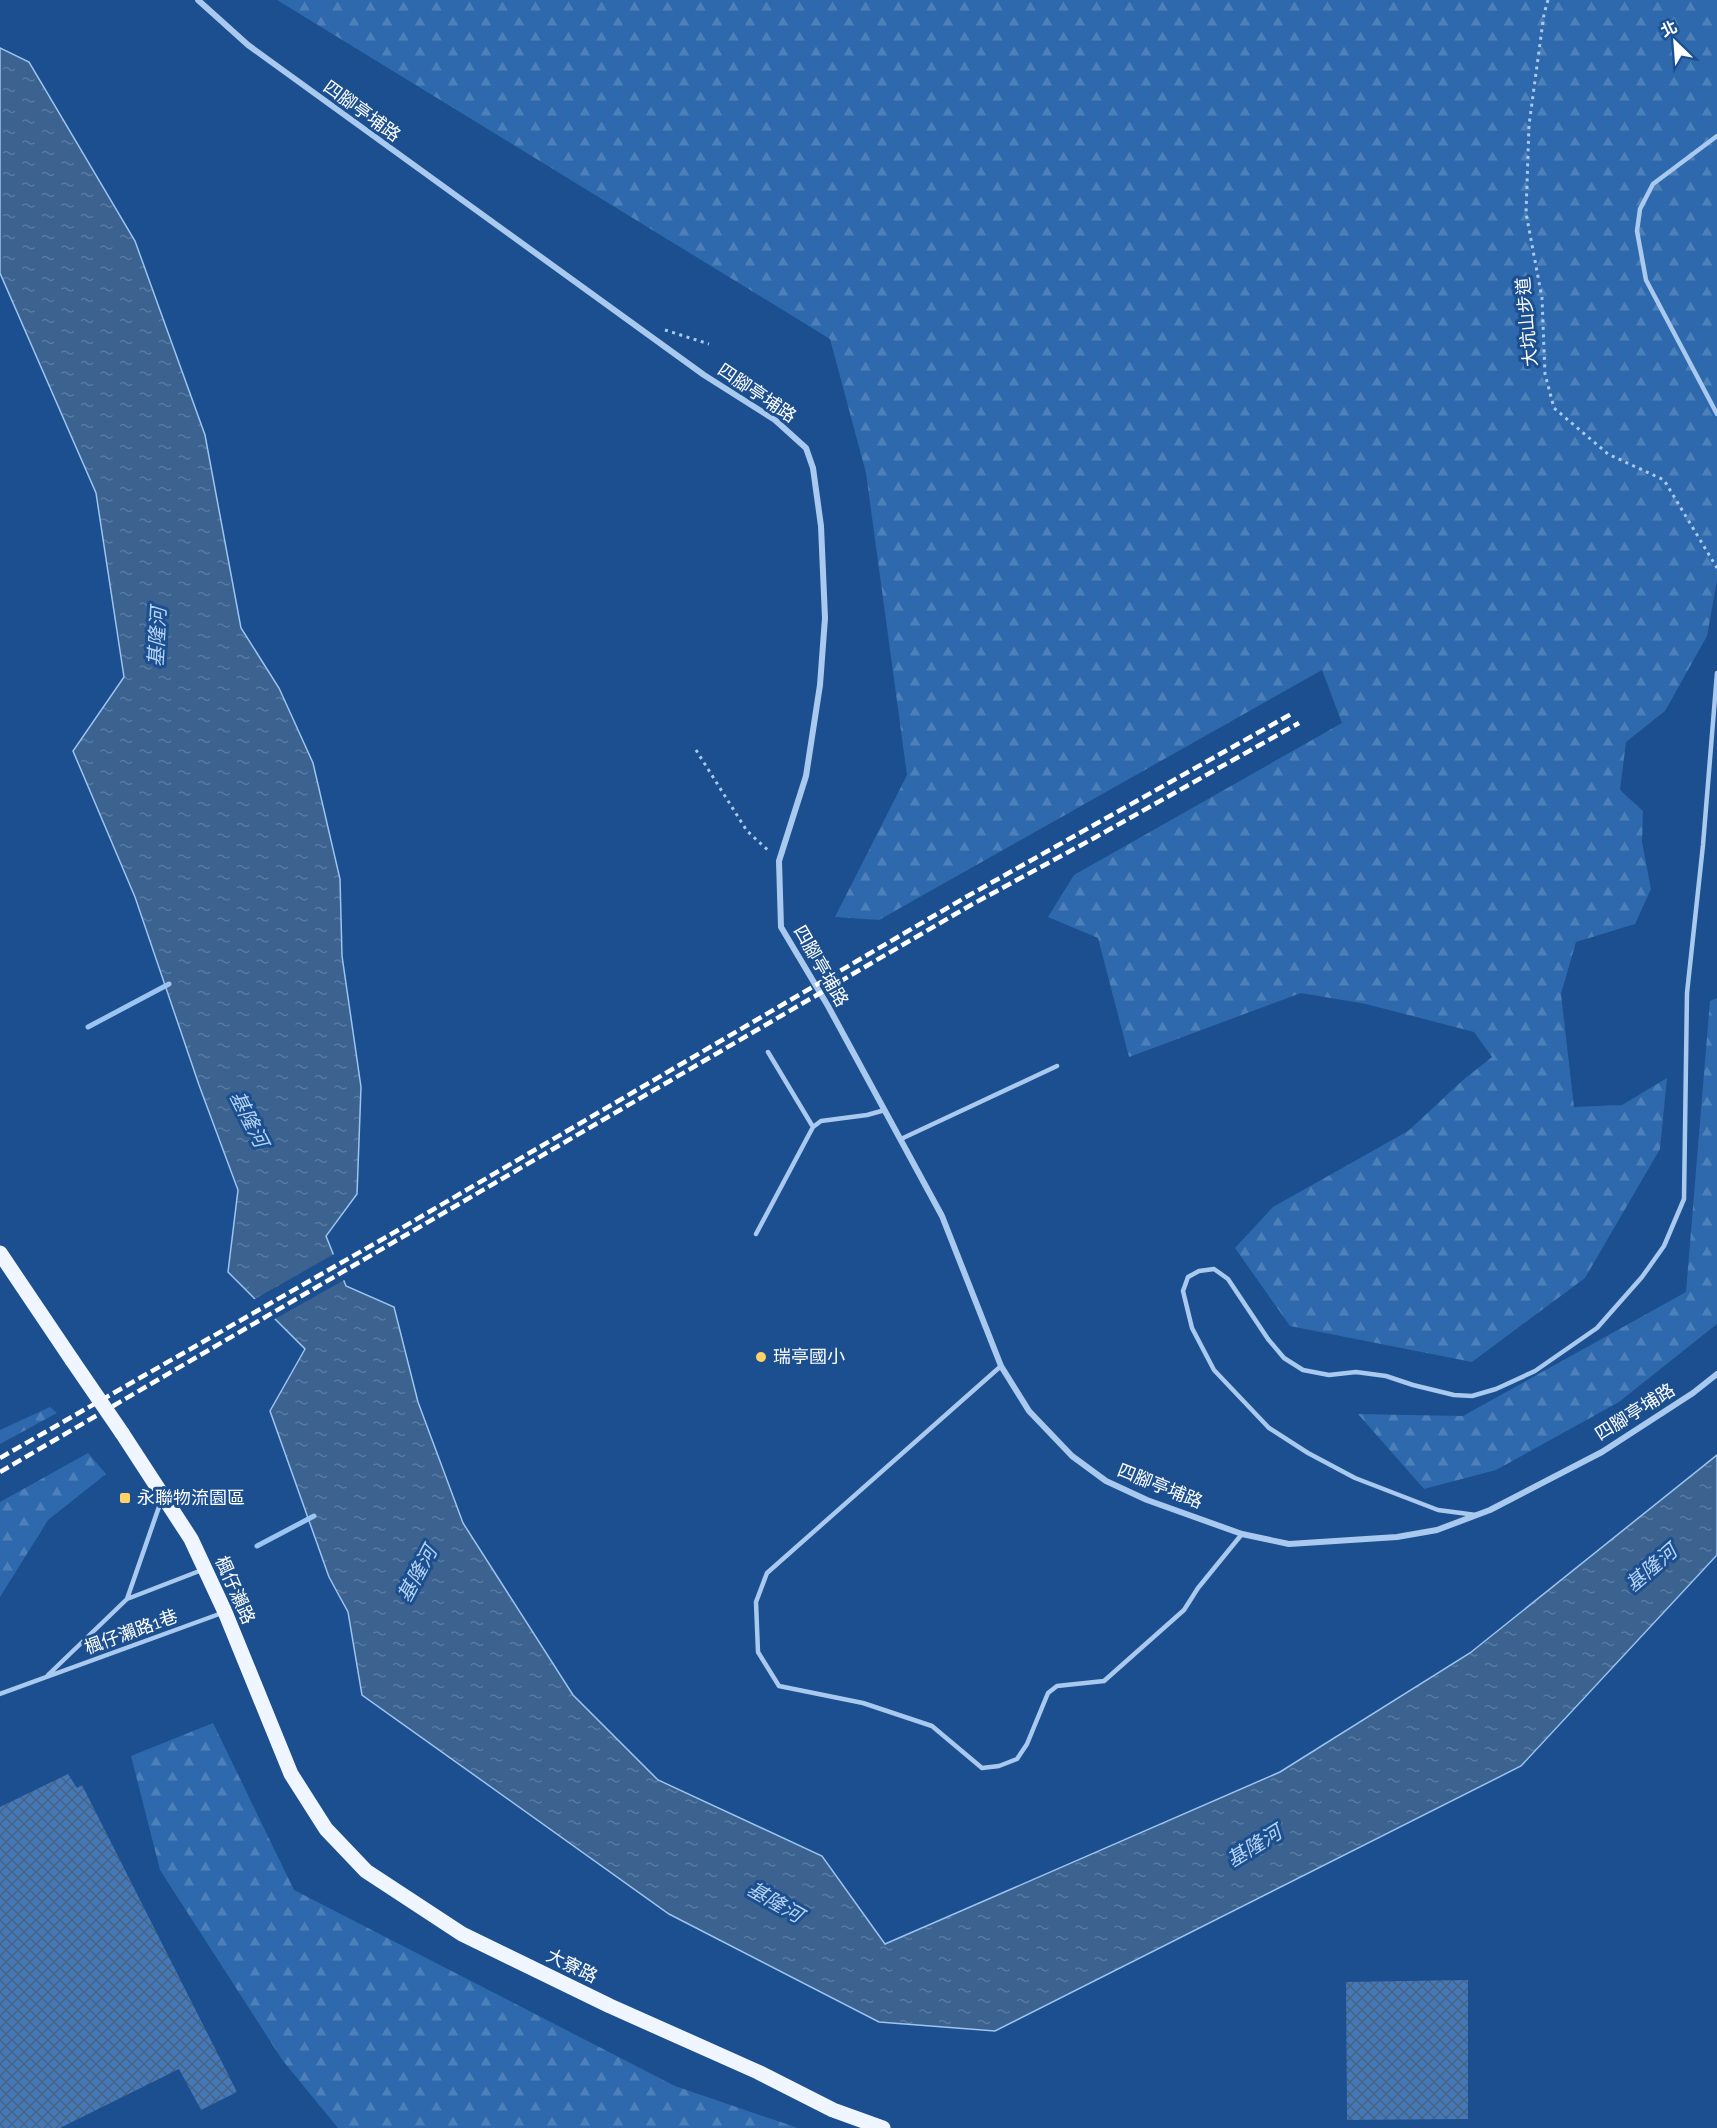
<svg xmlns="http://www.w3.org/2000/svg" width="1717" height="2128" font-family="Raleway,'Noto Sans TC',sans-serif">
<defs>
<pattern id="forest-firs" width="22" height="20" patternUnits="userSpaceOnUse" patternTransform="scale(1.5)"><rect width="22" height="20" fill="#2e69ad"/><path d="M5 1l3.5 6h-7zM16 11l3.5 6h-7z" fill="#4d80b9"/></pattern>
<pattern id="water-ripples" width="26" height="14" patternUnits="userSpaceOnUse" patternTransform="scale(1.5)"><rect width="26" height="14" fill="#3c6290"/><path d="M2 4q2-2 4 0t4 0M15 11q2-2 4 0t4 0" fill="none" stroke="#597aa1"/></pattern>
<pattern id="building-cross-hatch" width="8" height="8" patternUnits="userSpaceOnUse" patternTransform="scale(1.5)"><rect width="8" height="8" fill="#4478b7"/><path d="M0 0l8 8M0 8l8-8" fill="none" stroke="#486282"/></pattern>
</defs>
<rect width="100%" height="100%" fill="#1b4f8f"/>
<path fill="url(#forest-firs)" d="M277,0h1440v580l-10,56 -42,75 -39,31 -6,48 23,21 -1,31 9,47 -16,35 -59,18 -15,52 13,113 48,-2 45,-27 -7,71 -75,129 -113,84 -182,-36 -55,-78 38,-41 135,-76 55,-51 29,-23 -18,-25 -108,-28 -65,-11 -172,64 -31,-119 -50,-21 26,-42 268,-152 -20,-53 -443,250 -44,-3 72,-142 -41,-302 -36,-134z
M1717,998v326l-98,78 -123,68 -72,19 -66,-75 105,2 223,-124 24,-291z
M50,1407l7,6 -57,31v-14z
M88,1453l18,21 -58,46 -48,77v-95z
M213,1723l81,167 381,196 123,42h-460l-55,-67 -123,-191 -29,-114z"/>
<path fill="url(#water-ripples)" stroke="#9cc4f0" stroke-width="1.5" d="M0,48l29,14 106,179 70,194 36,193 38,60 34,75 27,116 2,77 19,131 -4,107 -31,42 20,50 48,21 24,95 45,121 110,172 85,85 164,76 63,88 395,-172 190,-119 247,-198v100l-196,211 -526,265 -116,-9 -210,-108 -307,-219 -14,-83 -19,-35 -59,-166 35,-62 -77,-77 10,-82 -39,-105 -64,-188 -62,-146 51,-74 -28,-184 -96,-220z"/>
<path fill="#1b4f8f" d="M336,1253l10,26 -73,41 -20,-20z"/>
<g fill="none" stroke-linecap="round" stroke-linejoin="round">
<path stroke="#9cc4f0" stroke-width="5" d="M88,1027l81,-43
M257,1546l57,-30"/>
</g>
<path fill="url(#building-cross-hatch)" d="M68,1774l9,14 5,-3 155,307 -36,18 -22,-41 -119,59h-60v-321z
M1468,1980v139l-121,1 -1,-138z"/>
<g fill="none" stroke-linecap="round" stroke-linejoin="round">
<path stroke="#a9c9ee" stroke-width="3" stroke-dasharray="3 4.5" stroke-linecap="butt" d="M1548,0l-4,14 -15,111 -3,88 16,85 3,76 9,34 54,46 56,26 53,88
M665,330l44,14
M696,750l51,81 23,21"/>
<path stroke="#a9c9ee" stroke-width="4.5" d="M1717,136l-64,48 -13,25 -3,22 9,49 71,134
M768,1052l45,75
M901,1139l156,-73
M756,1234l57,-107 8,-6 46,-6 18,-5
M1001,1366l-234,207 -11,29 2,50 21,34 84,17 69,23 50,42 17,-2 18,-7 10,-15 21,-51 9,-7 47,-5 80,-71 14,-22 44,-54
M1476,1515l-38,-5 -83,-32 -47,-25 -39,-25 -55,-58 -22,-42 -9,-37 5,-14 11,-6 15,-2 14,10 40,60 16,19 19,12 26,5 27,-3 30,4 27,9 41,10 18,1 24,-7 39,-18 62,-43 45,-51 22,-31 20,-47 3,-206 16,-148 14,-172
M127,1599l75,-29
M48,1675l79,-76 34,-98
M0,1694l222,-81"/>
<path stroke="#a9c9ee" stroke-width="6" d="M198,0l50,45 456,330 71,45 31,28 7,20 8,58 4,92 -5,67 -14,91 -27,85 2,66 47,79 114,210 59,150 28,45 43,45 34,25 41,19 95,34 47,10 108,-7 40,-7 53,-20 112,-58 91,-59 24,-19"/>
<path stroke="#f0f6ff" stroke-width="15" d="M0,1253l72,107
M122,1433l69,106 34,73 66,162 35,55 40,42 96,63 148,72 148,66 75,38 50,18"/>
<path stroke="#fff" stroke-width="4.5" stroke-dasharray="10 4.5" stroke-linecap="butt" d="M0,1458l388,-222 578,-339 327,-184
M0,1472l971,-567 125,-68 203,-114"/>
<path stroke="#f0f6ff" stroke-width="15" d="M72,1360l50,73"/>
</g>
<g fill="#ffd166" stroke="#1b4f8f" stroke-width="2">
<circle cx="761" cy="1357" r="6"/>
<rect x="119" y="1492" width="12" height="12" rx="3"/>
</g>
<g text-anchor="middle" stroke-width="6" stroke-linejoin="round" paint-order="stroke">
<g font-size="18" fill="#fff" stroke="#1b4f8f">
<text transform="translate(362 111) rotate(36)" y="6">四腳亭埔路</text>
<text transform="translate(1527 322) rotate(-95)" y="6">大坑山步道</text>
<text transform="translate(757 393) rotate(34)" y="6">四腳亭埔路</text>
<text transform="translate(821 966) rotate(60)" y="6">四腳亭埔路</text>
<text transform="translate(1635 1412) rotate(-32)" y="6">四腳亭埔路</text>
<text transform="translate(1160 1486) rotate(22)" y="6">四腳亭埔路</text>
<text transform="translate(235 1590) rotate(66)" y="6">楓仔瀨路</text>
<text transform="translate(131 1632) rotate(-20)" y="6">楓仔瀨路1巷</text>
<text transform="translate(572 1966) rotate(26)" y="6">大寮路</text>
</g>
<g font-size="18" fill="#fff" stroke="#1b4f8f" text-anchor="start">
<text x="773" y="1363">瑞亭國小</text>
<text x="137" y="1504">永聯物流園區</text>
</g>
<g font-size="20" font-style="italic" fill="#b5d3f5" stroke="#1b4f8f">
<text transform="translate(157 637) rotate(-87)" y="7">基隆河</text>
<text transform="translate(249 1119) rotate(63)" y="7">基隆河</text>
<text transform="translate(1651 1568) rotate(-41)" y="7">基隆河</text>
<text transform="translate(417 1574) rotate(-62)" y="7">基隆河</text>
<text transform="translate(1254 1846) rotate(-32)" y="7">基隆河</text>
<text transform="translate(775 1902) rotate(30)" y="7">基隆河</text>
</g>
</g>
<g transform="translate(1675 42) rotate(335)" stroke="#1b4f8f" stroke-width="4.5" paint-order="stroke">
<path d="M0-4.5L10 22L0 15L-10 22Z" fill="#ffffff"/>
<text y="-9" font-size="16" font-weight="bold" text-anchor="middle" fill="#ffffff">北</text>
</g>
</svg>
